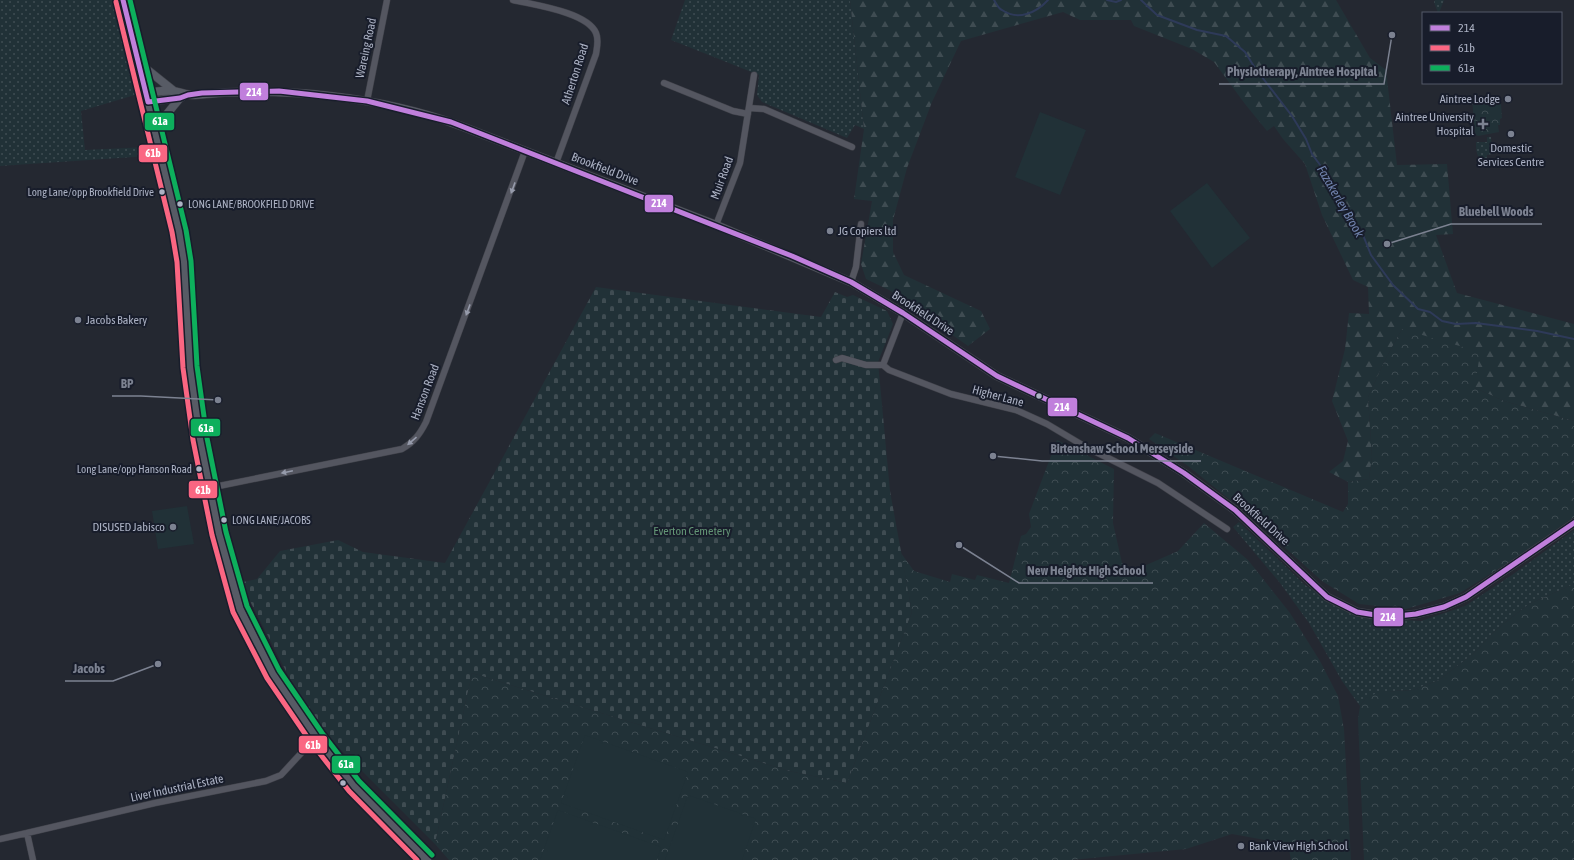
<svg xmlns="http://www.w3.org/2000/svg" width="1574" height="860" font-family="'Asap Condensed',sans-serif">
<defs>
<pattern id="grass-dots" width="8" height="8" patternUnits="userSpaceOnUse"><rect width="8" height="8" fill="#213137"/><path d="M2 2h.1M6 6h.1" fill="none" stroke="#3f4c52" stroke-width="1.8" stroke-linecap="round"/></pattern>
<pattern id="forest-firs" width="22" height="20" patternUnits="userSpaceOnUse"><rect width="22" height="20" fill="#213137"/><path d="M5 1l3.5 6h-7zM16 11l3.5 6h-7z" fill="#3f4c52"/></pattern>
<pattern id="cemetery-stones" width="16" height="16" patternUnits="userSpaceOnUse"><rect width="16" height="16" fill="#213137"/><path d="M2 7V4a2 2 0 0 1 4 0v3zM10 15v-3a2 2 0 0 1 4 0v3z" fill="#3f4c52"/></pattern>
<pattern id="park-crowns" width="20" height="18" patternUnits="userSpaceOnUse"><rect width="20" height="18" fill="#213137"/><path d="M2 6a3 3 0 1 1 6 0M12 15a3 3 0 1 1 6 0" fill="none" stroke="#3f4c52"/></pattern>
</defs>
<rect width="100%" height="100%" fill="#242831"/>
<path fill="url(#grass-dots)" d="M0,0h113l22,95 -54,16 4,39 62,-3 2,9 -149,10z
M685,0h165l14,129 -9,-4 -8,13 -85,-36 -5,-7 2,-20 -88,-35z
M1435,0h9l-5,13h-1l-4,-11z
M1487,137h4l1,17 -5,1v7h-3c-8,-5 -8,-11 -8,-20h11z
M1239,522l66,63 33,21 34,12 49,3 44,-15 47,-31 62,-45v54l-45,20 -32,25 -24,25 -34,26 -26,10 -20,1 -27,7 -6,8 -18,-25 -33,-58 -29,-40 -47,-56z"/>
<path fill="url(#forest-firs)" d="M850,0h486l34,58 16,12 11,95 50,-1 6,70 -17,1 21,58 117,31v97l-70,-20 -29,-13 -73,-59 -17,31 -17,37 4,60 -3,22 -21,3 -19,-10 14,-11 5,-20 -16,-40 13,-52 4,-36 20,1 -1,-27 -15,-7 -31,-65 -17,-51 -22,-25 -9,-13 -7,5 -22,-27 -31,-42 -22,-13 -58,-23 -3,-6h-51l-17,-8 -102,29 -29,61 -25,66 -14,52v32l11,23 77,36 9,18 -22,17 -79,-56 -23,-11 -5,-15 11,-63 -18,-2 10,-70z"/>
<path fill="url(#cemetery-stones)" d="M596,287l225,30 14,-25 12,5 6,-2 34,16 6,13 -15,38 12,129 22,121 -65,171 -58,-12 -317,-98 -37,171 -108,-108 -38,-59 -40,-78 -6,-17 14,-3 23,-28 58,-11 25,12 82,11z"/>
<path fill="url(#park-crowns)" d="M1475,95l8,5 12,-3 1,7h5l1,14 -2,1v6h-2l1,7 -21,4 -3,-2 -3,-36z
M1402,329l78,23 -5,36 29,13 70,20v96l-60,42 -54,34 -54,16 -47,-5 -37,-23 -72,-65 -62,-50 -39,-27 6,-6 188,79 5,-8v-22l21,-3 3,-22 -4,-60 17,-37z
M1057,440l57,29 -1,54 9,40 13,7 43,-19 26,-28 44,37 42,53 30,48 18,35 6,33 7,131h-60l-3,-16 -56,-10 -46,15 -115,11h-622l-14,-16 37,-171 317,98 58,12 65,-171 -11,-59 13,18 36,11 2,-8 23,6 2,-5 32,8 12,-47 5,-2 5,-7 -2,-13z
M1574,584v276h-210l-6,-141 2,-13 6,-8 13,-6 34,-2 26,-10 34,-26 24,-25 32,-25z"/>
<path fill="#213137" d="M1040,112l46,18 -26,65 -45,-18z
M1207,183l43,55 -38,30 -42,-57z
M187,506l7,38 -36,5 -6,-38z
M585,735l103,37 -24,68 -103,-37z
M688,795l68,24 -14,41h-77z
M558,810l103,37 -4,13h-117z"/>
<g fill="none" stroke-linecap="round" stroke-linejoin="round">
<path stroke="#2e3a59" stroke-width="2" d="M994,0c2,3 4,8 8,10 16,11 34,3 46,-10
M1107,0l9,2 5,-2
M1141,0l16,15 40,15 29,6 19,16 10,16 37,48 14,23 6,15 17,23 9,19 11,13 4,12 10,14 8,20 22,30 25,24 12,3 12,9 14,3 20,-1 61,8 37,8"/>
<defs>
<path id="street" d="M513,0c21,5 74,12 83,33 3,7 1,14 0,21l-40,109
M664,83l69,28 15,3
M367,101l20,-101
M749,108l15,1 88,38
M716,225l24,-62 14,-88
M851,282l5,-15 5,-43
M903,313l-20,52 6,5 62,24 65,16 31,14 37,22 74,37 69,46
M836,360l6,-2 24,7h17
M209,488l193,-39c12,-7 18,-15 24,-27l99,-271
M0,839l27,-6
M33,860l-6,-27 128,-30 111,-22 15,-6 35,-38"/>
<path id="secondary" d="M123,0l28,111 28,120 5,30 6,106 10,72 19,95 21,75 33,65 43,63 38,49 73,74
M139,63l35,28
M146,93c9,-1 18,-3 27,-2 7,1 14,4 21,4 86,-9 186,1 267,31l255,99 135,57 52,31 94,63 131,62 56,35 51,37 92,87 30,15 31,5 28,-3 28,-7 22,-10 108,-74
M148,102l34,-5
M156,132l6,-12 18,-22"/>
</defs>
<use href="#street" stroke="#40424a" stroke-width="7"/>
<use href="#secondary" stroke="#40424a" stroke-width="9"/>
<use href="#street" stroke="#545660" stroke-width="6"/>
<use href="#secondary" stroke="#575b65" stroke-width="8"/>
<defs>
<path id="bus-1" d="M123,0l25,102 32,-4 8,-3 14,-2 77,-2 88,10 84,21 341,134 59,26 52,31 94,63 131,62 56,35 51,37 92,87 30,15 31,5 28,-3 28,-7 22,-10 108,-74"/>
<path id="bus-2" d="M116,2l56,230 5,30 6,106 10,72 19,95 21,77 34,66 43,63 39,50 68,69"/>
<path id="bus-3" d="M130,0l56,230 5,31 6,105 10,72 19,94 21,74 32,64 43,63 37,48 73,74"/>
</defs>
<use href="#bus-1" stroke="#181d2b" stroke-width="8"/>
<use href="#bus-2" stroke="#181d2b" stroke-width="8"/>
<use href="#bus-3" stroke="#181d2b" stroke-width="8"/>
<use href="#bus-1" stroke="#c07fdc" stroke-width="5"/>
<use href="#bus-2" stroke="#fa6682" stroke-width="5"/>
<use href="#bus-3" stroke="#0daf5c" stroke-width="5"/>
</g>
<defs><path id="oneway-solid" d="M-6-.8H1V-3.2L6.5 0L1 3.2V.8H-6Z"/></defs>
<g fill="#969bab">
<use href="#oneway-solid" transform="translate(513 188) rotate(110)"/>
<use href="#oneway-solid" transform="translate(468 310) rotate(110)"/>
<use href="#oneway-solid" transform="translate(412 441) rotate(139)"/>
<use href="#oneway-solid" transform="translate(287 472) rotate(168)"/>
</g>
<g fill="#7c8291" stroke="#181d2b" stroke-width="1.5">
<circle cx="1508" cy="99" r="4"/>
<path d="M1481 118h4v4h4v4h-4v4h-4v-4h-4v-4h4z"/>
<circle cx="1511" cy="134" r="4"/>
<circle cx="830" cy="231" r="4"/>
<circle cx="78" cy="320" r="4"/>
<circle cx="173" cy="527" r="4"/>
<circle cx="1241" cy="846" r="4"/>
</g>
<g fill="#acb2c4" stroke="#181d2b" stroke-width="1.5">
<circle cx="162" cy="192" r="3.5"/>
<circle cx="180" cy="204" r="3.5"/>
<circle cx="1039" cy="396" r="3.5"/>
<circle cx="199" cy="469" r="3.5"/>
<circle cx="224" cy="520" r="3.5"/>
<circle cx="343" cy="783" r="3.5"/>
</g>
<g text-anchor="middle" stroke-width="4" stroke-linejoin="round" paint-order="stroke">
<g font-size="11" fill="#acb2c4" stroke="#181d2b" text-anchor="end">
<text x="154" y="196">Long Lane/opp Brookfield Drive</text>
<text x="188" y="208" text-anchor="start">LONG LANE/BROOKFIELD DRIVE</text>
<text x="192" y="473">Long Lane/opp Hanson Road</text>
<text x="232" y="524" text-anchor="start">LONG LANE/JACOBS</text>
</g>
<g font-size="12" fill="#acb2c4" stroke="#181d2b">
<text transform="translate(366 48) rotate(-78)" y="4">Wareing Road</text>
<text transform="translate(575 74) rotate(-72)" y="4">Atherton Road</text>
<text transform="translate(605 169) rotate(21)" y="4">Brookfield Drive</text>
<text transform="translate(722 178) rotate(-70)" y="4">Muir Road</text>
<text transform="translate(923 313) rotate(33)" y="4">Brookfield Drive</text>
<text transform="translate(425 392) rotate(-69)" y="4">Hanson Road</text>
<text transform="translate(998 396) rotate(15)" y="4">Higher Lane</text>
<text transform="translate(1261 519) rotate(42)" y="4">Brookfield Drive</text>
<text transform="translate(177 788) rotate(-12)" y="4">Liver Industrial Estate</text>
</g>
<g font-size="12" fill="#acb2c4" stroke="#181d2b" text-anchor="end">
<text x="1500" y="103">Aintree Lodge</text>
<text x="1474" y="121">Aintree University<tspan x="1474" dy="14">Hospital</tspan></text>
<text x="1511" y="152" text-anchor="middle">Domestic<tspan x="1511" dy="14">Services Centre</tspan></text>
<text x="838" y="235" text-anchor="start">JG Copiers ltd</text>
<text x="86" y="324" text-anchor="start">Jacobs Bakery</text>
<text x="165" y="531">DISUSED Jabisco</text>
<text x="1249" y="850" text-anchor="start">Bank View High School</text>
</g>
<g font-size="12" fill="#639575" stroke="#181d2b">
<text x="692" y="535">Everton Cemetery</text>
</g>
<g font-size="13" font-style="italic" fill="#7284af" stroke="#181d2b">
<text transform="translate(1341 201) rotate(60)" y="5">Fazakerley Brook</text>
</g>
</g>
<path fill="none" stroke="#7c8291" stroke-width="1.5" d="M1392 35L1384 84H1219M1387 244L1451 224H1542M218 400L141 396H112M993 456L1042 461H1201M959 545L1019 583H1153M158 664L113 681H65"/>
<g fill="#7c8291" stroke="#181d2b" stroke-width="1.5">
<circle cx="1392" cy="35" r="4"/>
<circle cx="1387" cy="244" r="4"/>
<circle cx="218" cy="400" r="4"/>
<circle cx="993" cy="456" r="4"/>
<circle cx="959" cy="545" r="4"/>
<circle cx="158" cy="664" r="4"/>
</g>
<g font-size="13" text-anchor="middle" font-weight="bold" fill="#7c8291" stroke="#181d2b" stroke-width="4" stroke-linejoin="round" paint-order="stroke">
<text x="1302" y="76">Physiotherapy, Aintree Hospital</text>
<text x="1496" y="216">Bluebell Woods</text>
<text x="127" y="388">BP</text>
<text x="1122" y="453">Birtenshaw School Merseyside</text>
<text x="1086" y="575">New Heights High School</text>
<text x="89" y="673">Jacobs</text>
</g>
<g stroke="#181d2b" stroke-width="1.5">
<rect x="239" y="82" width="30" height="19" rx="4" fill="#c07fdc"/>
<rect x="144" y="112" width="31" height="19" rx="4" fill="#0daf5c"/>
<rect x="138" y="144" width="30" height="19" rx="4" fill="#fa6682"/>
<rect x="644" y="194" width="30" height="19" rx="4" fill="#c07fdc"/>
<rect x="1047" y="397" width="31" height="20" rx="4" fill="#c07fdc"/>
<rect x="190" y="418" width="31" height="19" rx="4" fill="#0daf5c"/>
<rect x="188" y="480" width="30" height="19" rx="4" fill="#fa6682"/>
<rect x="1373" y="607" width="31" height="20" rx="4" fill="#c07fdc"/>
<rect x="298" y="735" width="30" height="19" rx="4" fill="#fa6682"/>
<rect x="331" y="755" width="30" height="19" rx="4" fill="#0daf5c"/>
</g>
<g font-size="11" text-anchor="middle" font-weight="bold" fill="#fff">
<text x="254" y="96">214</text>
<text x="160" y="125">61a</text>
<text x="153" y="157">61b</text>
<text x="659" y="207">214</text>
<text x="1062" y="411">214</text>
<text x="206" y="432">61a</text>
<text x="203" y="494">61b</text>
<text x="1388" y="621">214</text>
<text x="313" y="749">61b</text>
<text x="346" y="768">61a</text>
</g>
<rect x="1422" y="12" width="140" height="72" fill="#181d2b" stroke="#535968"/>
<rect x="1430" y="25" width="20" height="6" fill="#c07fdc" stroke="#535968"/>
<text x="1458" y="32" font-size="12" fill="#acb2c4">214</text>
<rect x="1430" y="45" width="20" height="6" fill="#fa6682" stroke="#535968"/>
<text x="1458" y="52" font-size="12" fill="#acb2c4">61b</text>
<rect x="1430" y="65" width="20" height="6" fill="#0daf5c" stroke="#535968"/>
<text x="1458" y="72" font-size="12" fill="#acb2c4">61a</text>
</svg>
